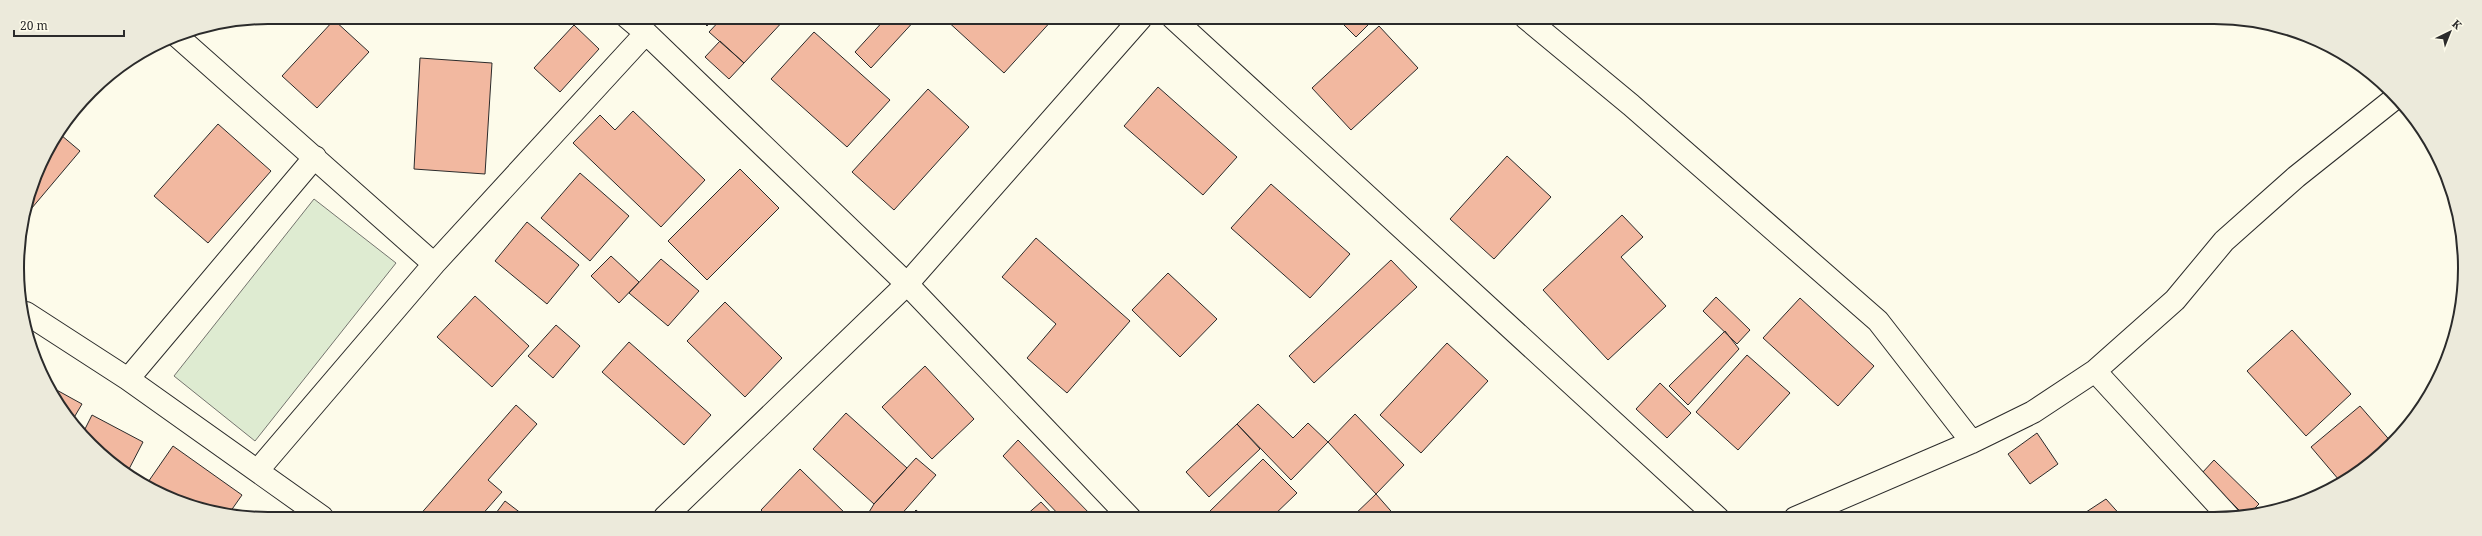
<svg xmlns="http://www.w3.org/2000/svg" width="2482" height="536" font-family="'Noto Serif',serif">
<rect width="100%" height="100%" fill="#fdfbea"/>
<path fill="#deebd1" stroke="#74746e" d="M314,199l82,64 -141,178 -81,-65z"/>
<path fill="#f2b8a0" stroke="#2b2b2b" d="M698,17h17l-8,9z
M723,17l63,1 -42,45 -35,-31z
M886,18h31l-46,50 -16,-16z
M944,18h110l-50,55z
M1337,18h38l-19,19z
M334,20l35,32 -52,56 -35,-32z
M574,25l25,24 -39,43 -26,-24z
M1379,26l39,42 -67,62 -39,-42z
M814,32l76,68 -43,47 -76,-68z
M720,41l24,22 -15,16 -24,-22z
M420,58l72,5 -7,111 -71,-5z
M1158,87l79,70 -34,38 -79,-69z
M928,89l41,38 -75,83 -42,-38z
M633,111l72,69 -44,47 -88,-84 27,-28 15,15z
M218,124l53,47 -63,72 -54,-47z
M61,135l19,16 -54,64 10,-43z
M1507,156l44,41 -57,62 -44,-40z
M740,169l39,39 -72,72 -39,-39z
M580,173l49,43 -39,45 -49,-43z
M1271,184l79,70 -40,44 -79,-70z
M1622,215l21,22 -22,20 45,49 -58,54 -65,-70z
M527,222l52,43 -32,39 -52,-43z
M1036,238l94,83 -63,72 -40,-35 29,-34 -54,-47z
M611,256l28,26 -20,21 -28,-27z
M661,259l38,32 -31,35 -39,-33z
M1391,260l26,27 -103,96 -25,-27z
M1168,273l49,46 -37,38 -48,-47z
M475,296l54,50 -37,41 -55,-50z
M1716,297l34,33 -13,14 -34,-33z
M1800,298l74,68 -36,40 -75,-68z
M725,302l57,56 -37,39 -58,-56z
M556,325l24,21 -27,32 -25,-22z
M2292,330l59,64 -45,42 -59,-65z
M1725,331l14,18 -51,56 -19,-19z
M629,342l82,73 -27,30 -82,-73z
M1447,343l41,38 -67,72 -41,-38z
M1747,355l43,38 -52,57 -42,-38z
M925,366l49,53 -42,40 -50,-52z
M1660,383l31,30 -24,25 -31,-29z
M53,388l29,16 -10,17z
M1258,404l35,34 15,-15 20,19 -37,38 -54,-56z
M516,405l21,19 -49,56 14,12 -22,25h-62z
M2360,406l33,38 -54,36 -28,-33z
M846,413l61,55 -33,36 -61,-55z
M1355,414l49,51 -28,29 -48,-52z
M92,415l51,27 -15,29 -46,-36z
M1237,424l23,25 -51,48 -23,-25z
M2037,433l21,31 -28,20 -22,-30z
M1018,440l75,77 -1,1h-30l-59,-62z
M173,446l69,49 -14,20 -71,-22 -11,-8z
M916,458l20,17 -37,42h-33l8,-13z
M1263,459l34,34 -26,25h-62l-3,-3z
M2214,460l45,44 -10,10 -5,1 -42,-42z
M800,469l49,48h-81l-7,-7z
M1376,494l21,24h-46z
M2106,499l17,19h-46z
M505,501l21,16h-33z
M1041,502l15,16 -32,-1z
M916,510l8,7h-15z"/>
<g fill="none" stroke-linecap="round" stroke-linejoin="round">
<defs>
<path id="street" d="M627,17l19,16 261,251 223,234
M1173,18l545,500
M1526,18l105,87 247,216 94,121
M176,35l258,229
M26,313l102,66 194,138
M2095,371l135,147
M128,379l187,-222
M258,470l176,-206 212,-231
M665,517l242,-233 234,-266
M1795,518l177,-76 61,-30 62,-41 80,-71 49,-59 72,-64 98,-78"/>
</defs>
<use href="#street" stroke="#2b2b2b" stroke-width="24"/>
<use href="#street" stroke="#fdfbea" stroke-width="22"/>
</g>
<path d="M0 0H2482V536H0ZM268 24H2214A244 244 0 0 1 2458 268V268A244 244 0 0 1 2214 512H268A244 244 0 0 1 24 268V268A244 244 0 0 1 268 24Z" fill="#eceadb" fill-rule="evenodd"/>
<path fill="none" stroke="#2b2b2b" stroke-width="2" d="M268 24H2214A244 244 0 0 1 2458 268V268A244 244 0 0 1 2214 512H268A244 244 0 0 1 24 268V268A244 244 0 0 1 268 24Z"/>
<g transform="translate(2450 32) rotate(43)" stroke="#fdfbea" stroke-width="3" paint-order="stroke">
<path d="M0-3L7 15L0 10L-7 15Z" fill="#2b2b2b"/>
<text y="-6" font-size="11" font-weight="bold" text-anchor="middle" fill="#2b2b2b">K</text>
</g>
<path d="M14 30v6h110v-6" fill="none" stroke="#2b2b2b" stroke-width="2"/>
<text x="20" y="30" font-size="12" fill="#2b2b2b" stroke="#fdfbea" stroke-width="3" paint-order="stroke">20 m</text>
</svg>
